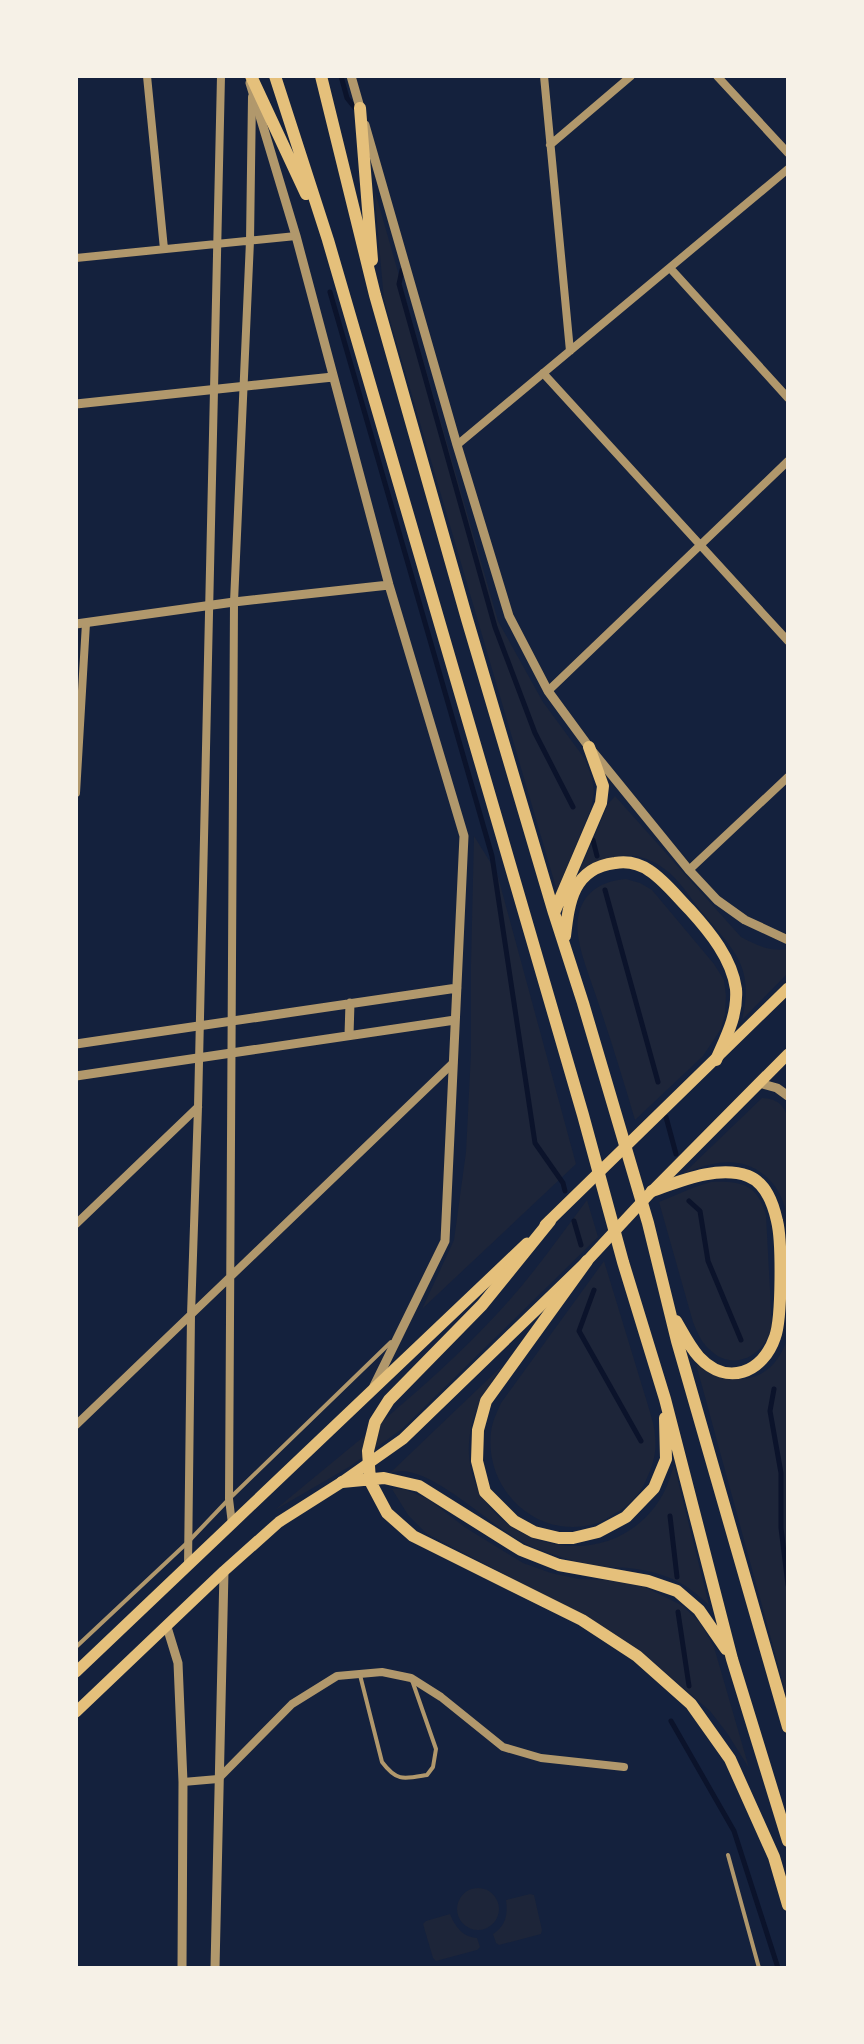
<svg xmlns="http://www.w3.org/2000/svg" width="864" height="2044" font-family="Quicksand,sans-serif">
<rect width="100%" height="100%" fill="#14213d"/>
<path fill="#1d2539" d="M374,188l124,433 45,81 42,57 7,19 2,14 -3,17 -34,82 -173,-591z
M615,796l126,141c15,8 29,15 47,12v24l-46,47c13,-56 -9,-70 -42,-110 -11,-14 -22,-32 -37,-42 -30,-22 -60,-12 -86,9l31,-73z
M474,836l23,37 79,291 -154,145 32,-69 12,-88 5,-99v-89z
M626,879l14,4 12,7 62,74 10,16 2,16 -1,18 -4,15 -18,27 -68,64c-12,-41 -25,-83 -39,-124 -7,-22 -22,-56 -18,-78 4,-26 24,-37 48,-39z
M762,1098c15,1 22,6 26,21v158c-1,-21 1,-43 -2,-63 -1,-10 -6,-21 -12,-29 -25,-31 -58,-26 -91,-11z
M711,1182c29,-1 46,1 55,33l6,113c-9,28 -39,45 -63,21 -8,-7 -12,-17 -16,-27l-34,-120 36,-15z
M587,1200l11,37 -196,192 -53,38 -74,43c75,-63 154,-123 221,-195 33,-35 62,-76 91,-115z
M604,1261l46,151c2,8 5,16 5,24 2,15 -2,29 -8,42 -6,15 -18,29 -33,36 -5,3 -11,7 -16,9 -59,19 -114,-32 -107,-91 1,-10 6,-20 10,-29z
M788,1335v366l-92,-337c38,26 80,19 92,-29z
M503,1365c-12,18 -26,38 -31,59 -28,111 134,172 191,70 5,-9 8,-20 11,-29l35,140c-25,-24 -46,-33 -81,-37 -8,-1 -16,0 -24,-1 -26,-4 -53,-12 -76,-22 -36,-17 -90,-73 -126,-74 -4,0 -8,1 -12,2z
M392,1489h12l24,10 38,29 57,35 28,10 28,6 28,1 36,6 40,20 18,18 13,23 35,121 -22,-35 -17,-22 -57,-49 -72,-48 -154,-80 -19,-19z
M457 1909a21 21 0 1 1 42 0a21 21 0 1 1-42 0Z
M530,1894l4,1 8,35 -1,4 -42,11 -3,-2 -3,-9c13,-8 15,-20 13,-34z
M450,1914c5,13 13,23 27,24l3,9 -3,3 -41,11 -3,-3 -10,-34 3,-3z"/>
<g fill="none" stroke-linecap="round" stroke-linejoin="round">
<path stroke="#0b132b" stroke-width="5" d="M341,76l6,22 8,10
M402,270l-3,14 96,343 40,106 38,74
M330,292l162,564 43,287 28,40 2,8
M593,840l4,16
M605,890l53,192
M666,1117l10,37
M689,1201l11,10 8,50 33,79
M574,1221l7,24
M594,1290l-15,41 62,110
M774,1389l-4,22 11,62v55l7,57
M670,1516l7,61
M678,1612l11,74
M671,1721l63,110 44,137"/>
<path stroke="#b1986c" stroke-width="4" d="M76,1647l112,-105 41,-43 162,-157
M360,1675l22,87c15,20 22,17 45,13l6,-8 3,-18 -23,-66
M728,1855l31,113"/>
<path stroke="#b1986c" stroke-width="8" d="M147,76l17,173
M544,76l26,275
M717,76l71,77
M550,145l81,-69
M76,258l220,-22
M670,268l118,130
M543,373l245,268
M457,445l331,-276
M548,691l240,-230
M76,793l10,-170
M689,870l99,-93
M76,1224l122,-117
M76,1425l377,-362
M232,1524l-3,-25 5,-897 16,-361 2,-144
M188,1566l3,-251 7,-208 23,-1031
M183,1782l35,-3 74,-75 45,-28 45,-4 29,6 30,19 62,50 38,11 83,9"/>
<path stroke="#b1986c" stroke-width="9" d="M351,76l10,35
M250,83l46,153 93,349 75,251 -19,405 -71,145
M365,125l92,320 52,171 39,75 41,56 100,123 28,30 28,20 43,20
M76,404l257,-27
M76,624l158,-22 155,-17
M349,1035l1,-32
M76,1044l381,-56
M76,1076l379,-56
M759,1083l18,5 11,8
M167,1627l11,36 5,119 -1,186
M215,1968l9,-397"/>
<path stroke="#e5c07b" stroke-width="11" d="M545,1225l243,-237
M76,1672l451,-429
M76,1712l148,-141 55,-49 63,-40 61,-43 184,-178 65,-70 136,-137"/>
<path stroke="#e5c07b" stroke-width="12" d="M251,76l55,118
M275,76l53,164 255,875 40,147 42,137 67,260 56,182
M321,76l54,219 92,324 87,294 29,90 65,220 29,118 111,386
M360,108l12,152
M554,913l47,-110 2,-17 -14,-39
M565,936c4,-34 8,-68 50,-73 12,-2 25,1 35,8 15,10 27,26 40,39 20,22 42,49 46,79 2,26 -10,48 -20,71
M652,1191c29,-10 66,-26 96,-15 18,7 25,27 29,45 5,20 5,97 -2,116 -12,36 -48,50 -76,20 -9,-10 -16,-24 -23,-36
M550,1221l-68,84 -93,95 -14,22 -7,29 2,30 17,32 26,23 169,84 55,36 54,48 39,55 44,98 14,48
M587,1261l-101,140 -8,29 -1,31 8,31 29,29 20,11 25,6h14l25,-6 28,-15 28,-29 12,-29 -1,-41
M342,1482l42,-4 35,8 102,64 38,15 89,16 29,10 22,19 27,39"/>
</g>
<rect width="864" height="2044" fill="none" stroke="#f6f1e7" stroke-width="156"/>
</svg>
